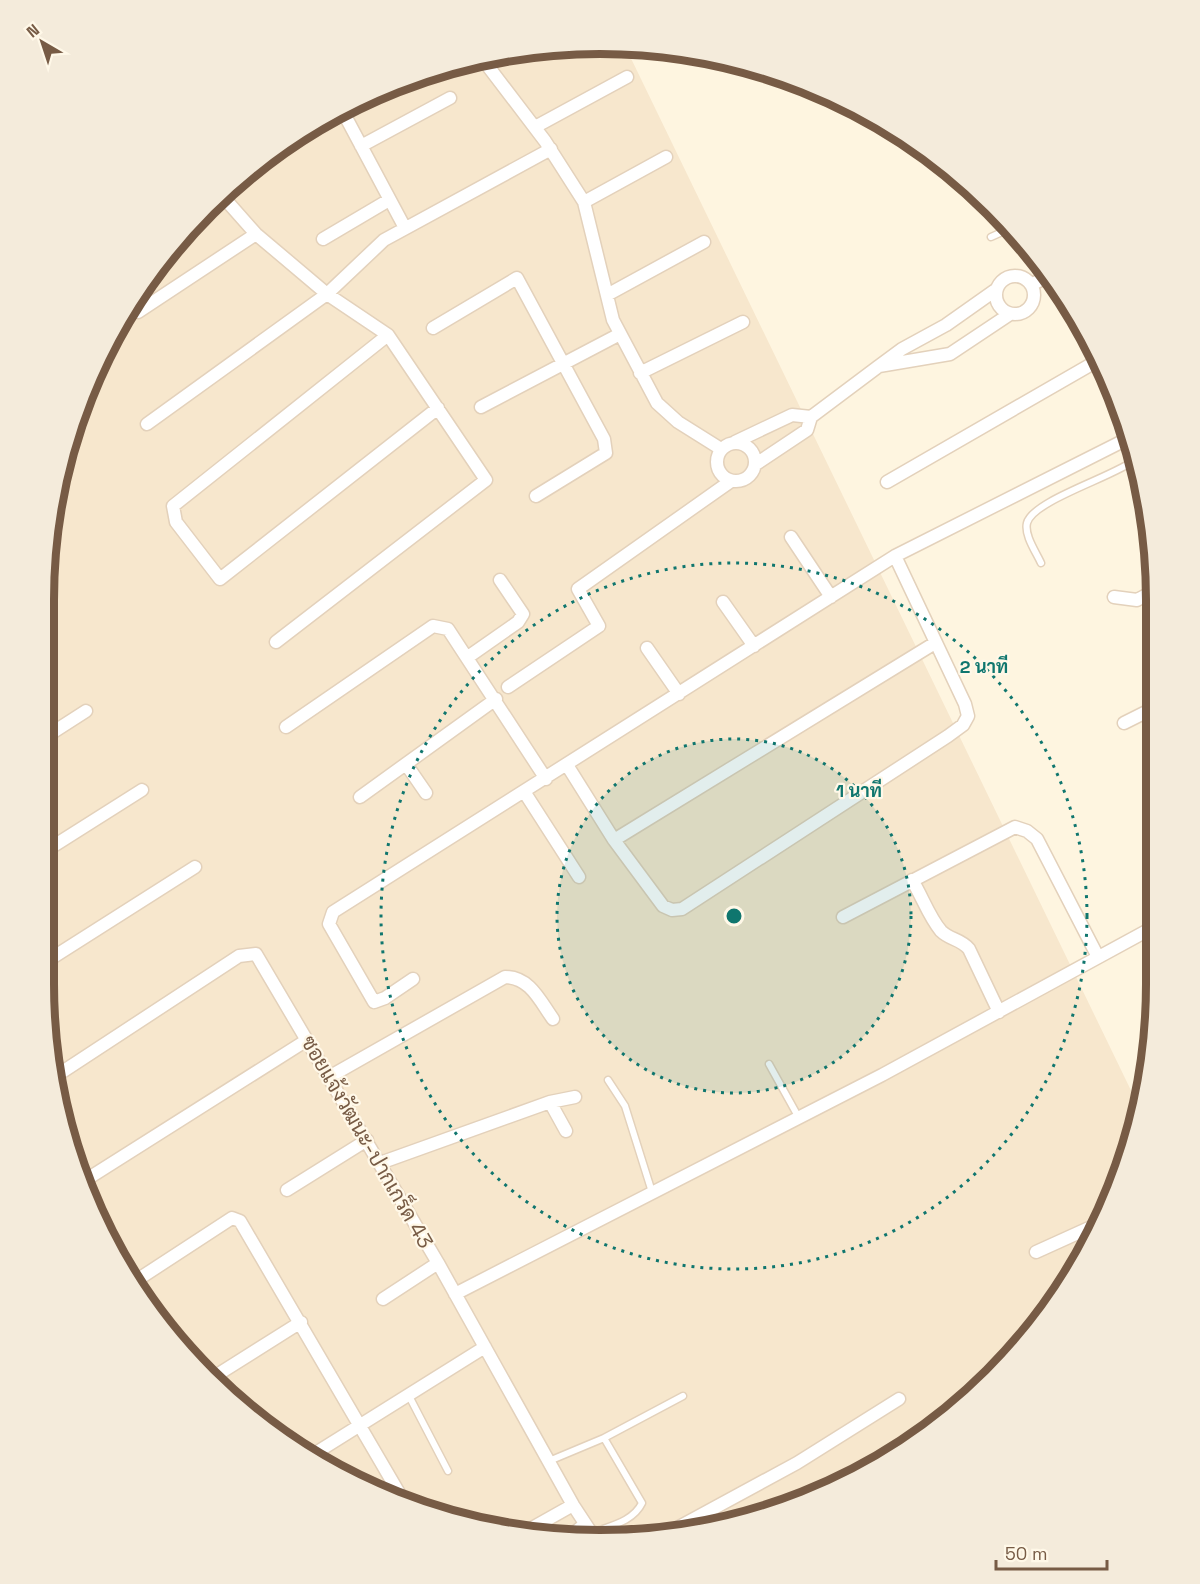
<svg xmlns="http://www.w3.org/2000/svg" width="1200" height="1584" viewBox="0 0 1200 1584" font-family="'Space Grotesk',Sarabun,sans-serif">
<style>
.residential{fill:#f7e7cd}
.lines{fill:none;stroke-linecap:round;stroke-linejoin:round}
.lane-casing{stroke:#e3d1bb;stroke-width:9}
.street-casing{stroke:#e3d1bb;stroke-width:15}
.lane{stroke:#fff;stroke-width:6}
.street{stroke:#fff;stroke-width:12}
.ring{fill:none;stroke:#0f766e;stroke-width:3;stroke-dasharray:3 6}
.labels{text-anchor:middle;stroke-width:4.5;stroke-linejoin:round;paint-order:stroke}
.street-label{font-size:21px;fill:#775b45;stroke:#fff8e8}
.rim{fill:none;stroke:#775b45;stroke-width:8}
.centre{fill:#0f766e;stroke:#fff8e8;stroke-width:3}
.ring-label{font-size:18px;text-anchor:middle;font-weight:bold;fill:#0f766e;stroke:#fff8e8;stroke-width:4.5;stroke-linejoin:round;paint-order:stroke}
</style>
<rect width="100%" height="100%" fill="#fef5e0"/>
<path class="residential" d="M600 44 625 46 1140 1109 1127 1163 1082 1263 994 1377 909 1447 779 1511 636 1539 491 1530 354 1483 207 1378 118 1263 63 1128 44 984 45 564 63 456 101 354 158 262 291 137 387 86 491 54Z"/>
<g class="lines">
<defs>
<path id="lane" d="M991 237 1011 228
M1041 563C1036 552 1024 535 1027 523 1033 500 1116 476 1136 459
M769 1064 799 1118
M608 1080 625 1106 652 1192
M409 1396 448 1471
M604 1438 683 1396
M549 1461 604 1438 642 1503C633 1522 609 1526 592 1533
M567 1535 584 1521"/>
<path id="street" d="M481 57 545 141 584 202 613 320 657 403 678 422 721 449
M342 110 405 228
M535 127 627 77
M287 141 342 111
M361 146 450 98
M225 199 256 234 327 294 388 335 486 480 276 642
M584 202 666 157
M323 239 389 200
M996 295a19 19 0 1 1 38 0a19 19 0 1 1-38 0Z
M1031 285 1050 275
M997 289 946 325 902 349 879 366 950 354 1010 314
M607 295 704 242
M138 312 256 234
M433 328 517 278 604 439 606 453 536 496
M388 335 173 506 176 522 220 579 438 408
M640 373 743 322
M481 407 620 334
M147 424 327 294 384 240 551 149
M735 442 792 415 811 417
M717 462a19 19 0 1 1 38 0a19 19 0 1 1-38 0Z
M756 464 807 430 811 417 879 366
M887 482 1097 361
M791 537 831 597
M1114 597 1137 600 1152 592
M723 602 754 646
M647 648 679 694
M468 657 518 622 523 614 500 580
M508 687 599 626 578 589 731 481
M1124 723 1152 709
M286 727 433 626 448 629 546 779
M44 738 86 711
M406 764 426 793
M567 765 614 840 663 906 672 910 682 909 948 736 963 725 968 716 965 704 895 556
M525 793 579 877
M360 797 496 699
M614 840 935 643
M44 852 142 790
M912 880C922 896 929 917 941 931 950 940 961 939 969 949L999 1012
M843 917 1015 827 1027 831 1037 839 1098 957
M44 963 195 867
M413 979 385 998 374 1002 329 924 333 912 895 556 1131 437
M56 1076 239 956 256 954 438 1263 573 1505 594 1537
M329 1077 505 977C530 977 540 1001 553 1019
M550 1102 566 1131
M380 1163 550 1102 575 1097
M84 1181 307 1040
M287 1190 367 1140
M1036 1252 1100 1223
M134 1282 232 1218 240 1221 399 1493
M455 1294 882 1075 1152 928
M383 1299 438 1263
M209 1380 301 1322
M314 1454 485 1347
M525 1532 573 1505
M668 1533 797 1463 899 1399"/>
</defs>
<use href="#lane" class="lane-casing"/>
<use href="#street" class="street-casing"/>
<use href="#lane" class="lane"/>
<use href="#street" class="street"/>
</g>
<circle cx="734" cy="916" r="177" fill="#0f766e" fill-opacity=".12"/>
<g class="ring">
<circle cx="734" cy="916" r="177"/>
<circle cx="734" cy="916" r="353"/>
</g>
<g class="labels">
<g class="street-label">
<text transform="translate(367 1142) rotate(60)" y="7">ซอยแจ้งวัฒนะ-ปากเกร็ด 43</text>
</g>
</g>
<path d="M0 0H1200V1584H0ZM600 54H600A546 546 0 0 1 1146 600V984A546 546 0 0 1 600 1530H600A546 546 0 0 1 54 984V600A546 546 0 0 1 600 54Z" fill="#f4ebdb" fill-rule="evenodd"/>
<path class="rim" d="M600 54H600A546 546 0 0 1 1146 600V984A546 546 0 0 1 600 1530H600A546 546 0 0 1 54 984V600A546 546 0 0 1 600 54Z"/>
<circle cx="734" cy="916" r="9" class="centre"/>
<g class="ring-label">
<text x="984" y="673">2 นาที</text>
<text x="859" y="797">1 นาที</text>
</g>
<g transform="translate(42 42) rotate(321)" stroke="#fff8e8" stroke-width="4.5" paint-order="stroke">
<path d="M0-4.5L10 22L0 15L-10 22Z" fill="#775b45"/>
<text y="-9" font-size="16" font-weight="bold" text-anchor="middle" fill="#775b45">N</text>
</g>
<path d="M996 1560v9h111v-9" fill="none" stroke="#775b45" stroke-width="3"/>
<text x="1005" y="1560" font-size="18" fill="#775b45" stroke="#fff8e8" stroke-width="4.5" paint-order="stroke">50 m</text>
</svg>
